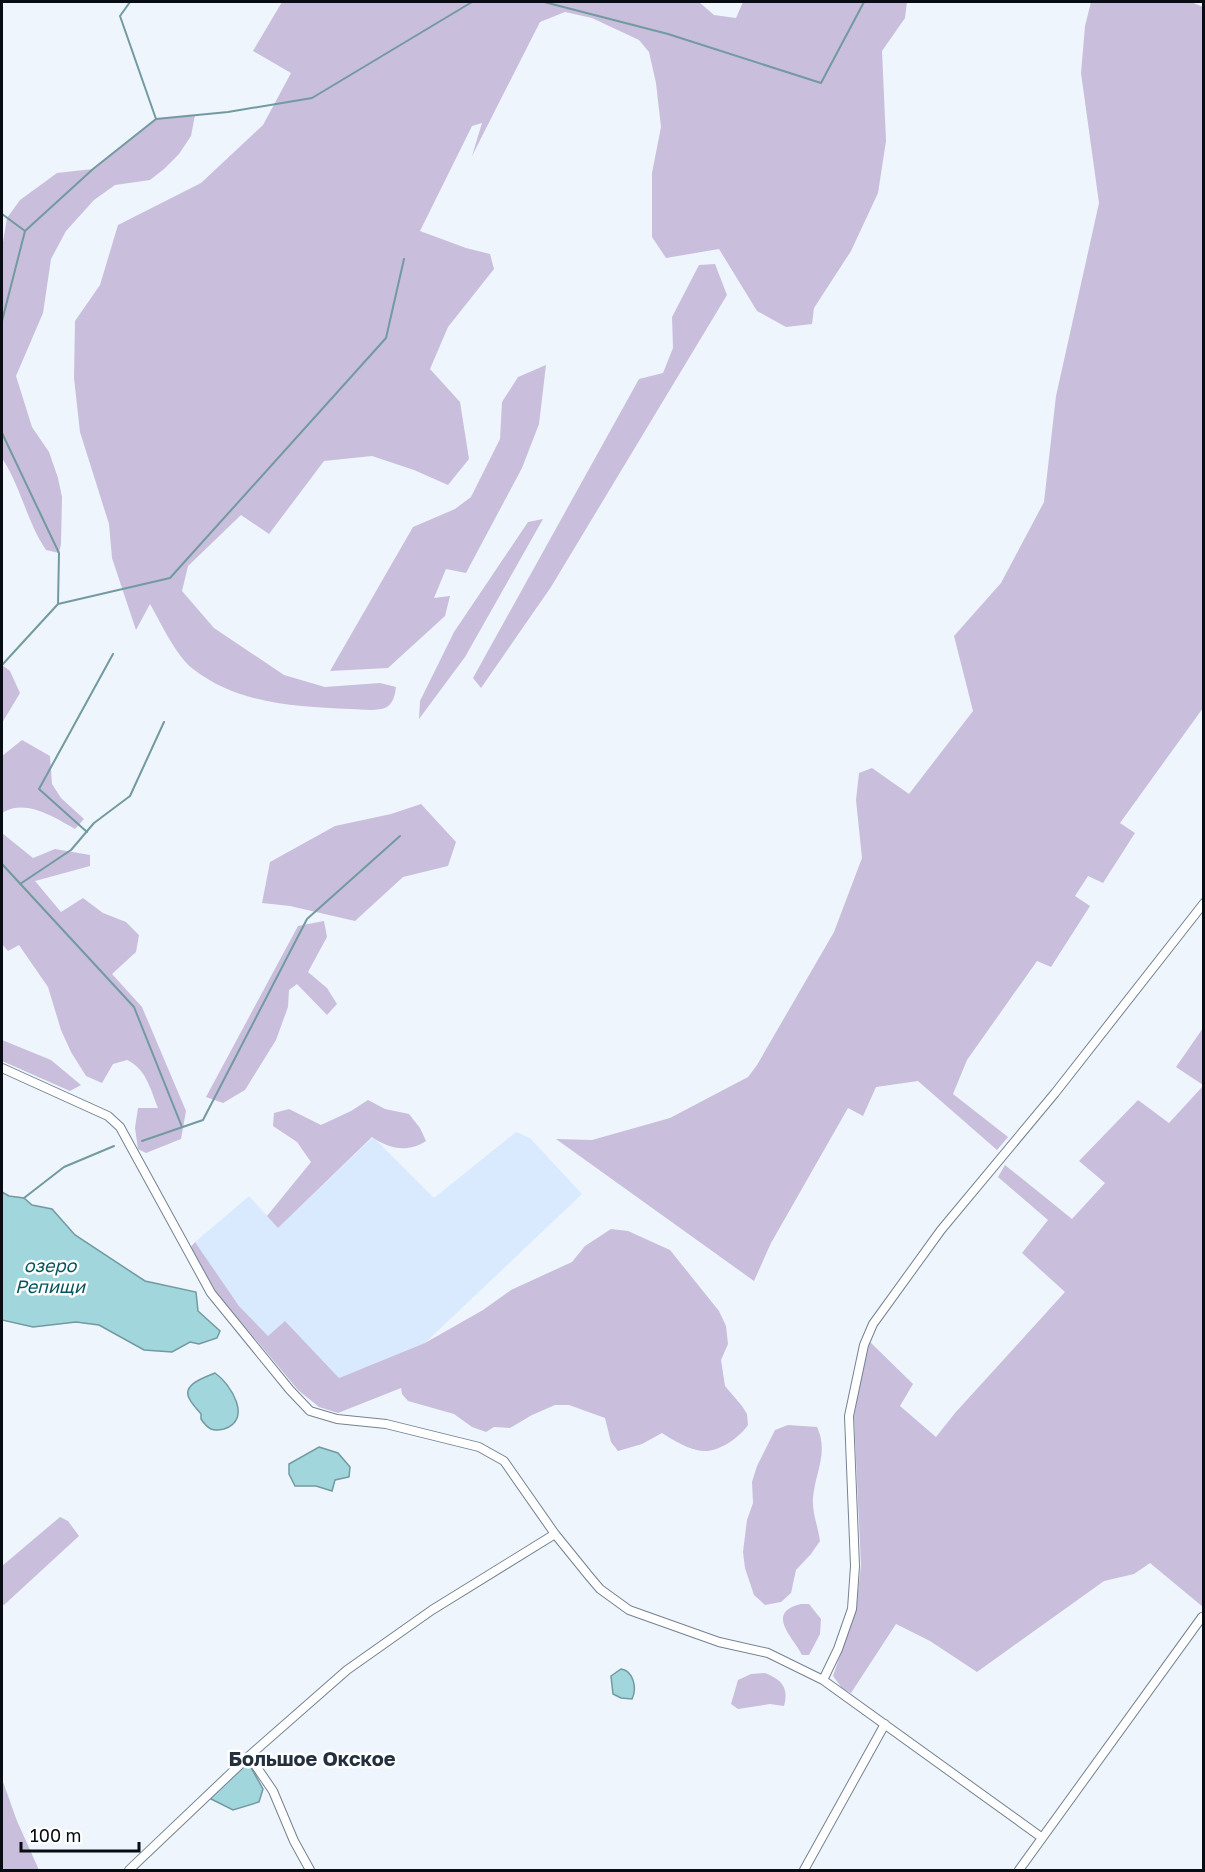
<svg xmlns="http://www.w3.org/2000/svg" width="1205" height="1872" viewBox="0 0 1205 1872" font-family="'Golos Text',sans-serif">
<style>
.built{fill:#daeafe}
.green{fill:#c9bedc}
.water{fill:#a0d6dc;stroke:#729aa0;stroke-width:1.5}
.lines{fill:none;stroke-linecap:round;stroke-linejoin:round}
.stream{stroke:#729aa0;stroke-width:2}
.street-casing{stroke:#748293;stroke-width:10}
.street{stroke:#fff;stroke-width:8}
.labels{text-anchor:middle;stroke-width:5;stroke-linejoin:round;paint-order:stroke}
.water-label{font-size:18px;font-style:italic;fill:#04565c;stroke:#fff}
.quarter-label{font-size:20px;font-weight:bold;fill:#24303e;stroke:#fff}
</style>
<rect width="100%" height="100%" fill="#eef5fc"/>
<path class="built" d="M516 1132 530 1138 582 1194 425 1343 339 1378 285 1322 269 1337 239 1306 195 1242 249 1196 278 1228 373 1137 434 1198Z"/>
<path class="green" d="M282 2H699L714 15 736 18 743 2H907L905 18 882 51 886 141 878 193 851 251 814 308 812 324 786 327 757 311 719 249 666 258 652 237V173L661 127 656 83 649 52 639 40 592 18 565 12 540 22 472 156 482 123 472 126 420 231 466 248 490 254 494 269 448 327 430 369 460 402 469 459 448 485 414 470 372 456 324 461 269 534 241 515 188 566 182 591 214 628 284 675 325 687 380 683 396 687C395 694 394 702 387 707 377 712 361 709 350 709 296 707 238 704 193 669 176 656 161 623 150 604L136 630 112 558 109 524 80 432 74 378 75 321 100 285 118 225 201 183 263 125 291 73 253 51Z
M1091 2H1191L1203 7V708L1120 823 1135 833 1103 883 1088 876 1075 896 1090 906 1051 967 1037 961 967 1060 953 1094 1008 1137 997 1150 918 1081 876 1087 863 1116 848 1108 771 1243 754 1281 556 1139 592 1140 670 1118 748 1077 757 1065 834 932 862 858 856 800 859 773 872 768 909 794 973 711 954 636 1001 583 1044 502 1056 396 1099 203 1081 73 1085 26Z
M195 115 191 136 179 154 164 169 150 180 115 185 94 200 66 231 51 259 43 313 16 376 32 427 49 452 58 478 62 497 61 544 59 553 46 550C27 522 21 487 2 458V248L7 218 20 200 57 173 93 169 156 119Z
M715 264 727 295 551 587 481 688 473 678 639 379 663 373 673 348 672 317 699 265Z
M546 365 539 424 522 468 466 573 446 569 434 598 450 596 445 616 388 668 330 671 413 527 455 509 471 497 500 439 502 402 518 377Z
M543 519 465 657 419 719 420 701 454 632 528 522Z
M2 665 10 671 20 693 2 723Z
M22 740 50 756 52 784 61 798 84 819 75 829C54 817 25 798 2 813V756Z
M421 804 456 842 448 866 403 877 355 921 290 906 262 903 270 862 335 826 391 814Z
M2 833 33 858 55 849 90 855V866L35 881 61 912 83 898 103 913 126 922 139 935 136 952 112 974 142 1007 186 1111 181 1139 146 1153 138 1149 135 1128 138 1108H158C150 1088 146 1069 127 1060L113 1064 102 1083 86 1076 71 1052 61 1030 48 987 19 945 8 951 2 944Z
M324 921 327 937 308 972 327 988 337 1004 327 1015 297 984 289 990 288 1007 276 1040 245 1090 223 1103 206 1097 298 926Z
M1203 1028 1204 1085H1203L1176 1067Z
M2 1040 51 1060 81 1085 70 1091 2 1061Z
M1203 1086V1607L1150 1563 1134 1574 1104 1581 977 1672 930 1641 896 1624 851 1693 842 1688 833 1676 856 1609 861 1565 854 1416 864 1363 870 1342 913 1384 900 1406 936 1437 955 1413 1065 1292 1022 1253 1048 1220 998 1177 1005 1165 1072 1219 1105 1183 1079 1161 1138 1100 1169 1123Z
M368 1100 385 1109 409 1114 420 1128 426 1141C408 1153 389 1149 372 1137L278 1228 267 1216 311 1162 297 1142 273 1126 274 1113 289 1109 321 1125 351 1111Z
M611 1229 628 1231 670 1250 719 1311 726 1326 728 1344 721 1360 725 1386 742 1406 747 1414 748 1425C739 1438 719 1452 703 1451 689 1450 673 1440 662 1433L642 1444 618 1451 611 1442 605 1418 569 1405H555L532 1415 510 1428 494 1427 486 1432 472 1427 454 1414 408 1401 402 1394 401 1388 338 1413 319 1407 298 1390 216 1292 190 1248 195 1242 239 1306 268 1336 285 1321 339 1378 425 1343 483 1310 511 1290 572 1262 585 1246Z
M788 1425 817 1427C829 1452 815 1473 813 1498 812 1513 818 1526 820 1541L811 1554 796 1570 791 1593 781 1602 765 1605 754 1595 745 1568 743 1552 747 1520 753 1503 752 1482 757 1466 775 1430Z
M60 1517 68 1521 79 1536 4 1605 2 1604V1566Z
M801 1604H809L821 1619 820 1634 809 1655H802C794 1638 764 1613 801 1604Z
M765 1673C782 1680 789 1687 784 1706L770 1704 738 1709 731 1704 738 1680 751 1674Z
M2 1779 17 1821 39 1870H2Z"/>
<path class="water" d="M2 1192 9 1196 24 1198 32 1205 52 1209 75 1235 145 1281 196 1292 198 1311 220 1331 217 1338 199 1344 190 1342 172 1352 144 1350 99 1325 76 1322 33 1327 2 1320Z
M215 1373C231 1384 253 1420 224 1429 220 1430 215 1431 211 1429 207 1427 203 1422 201 1419V1414C197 1409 191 1403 189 1398 182 1384 206 1377 215 1373Z
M319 1447 338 1453 350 1467 349 1477 335 1480 332 1491 316 1486H295L289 1474V1464Z
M621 1669C634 1671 637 1689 632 1699L621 1698 613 1694 611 1676Z
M244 1764H249L263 1789 259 1802 233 1810 211 1799V1795Z"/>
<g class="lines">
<path class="stream" d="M130 2 120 16 156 119
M544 2 668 34 821 83 864 2
M2 214 25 231 2 321
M25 231 93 169 156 119 228 112 312 98 472 2
M2 433 59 553 58 604 2 665
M58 604 170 578 386 338 404 259
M87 832 39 789 113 654
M2 864 134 1007 182 1127
M20 884 71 850 94 823 130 796 164 722
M142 1141 203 1120 307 919 400 836
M24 1198 64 1167 114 1146"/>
<defs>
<path id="street" d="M2 1068 108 1116 120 1127 211 1293 290 1390 310 1411 337 1419 386 1424 479 1447 504 1461 555 1534 589 1576 600 1589 629 1610 719 1642 768 1653 823 1680 1041 1837
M823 1680 838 1649 852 1609 855 1566 849 1416 864 1345 873 1324 941 1230 1055 1093 1204 903
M249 1756 273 1791 294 1841 310 1870
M129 1870 249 1756 347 1670 432 1610 555 1534
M804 1870 885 1724
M1019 1870 1202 1617"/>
</defs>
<use href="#street" class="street-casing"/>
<use href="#street" class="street"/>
</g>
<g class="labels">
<g class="water-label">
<text x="50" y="1272">озеро<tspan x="50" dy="21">Репищи</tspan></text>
</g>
<g class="quarter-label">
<text x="312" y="1766">Большое Окское</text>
</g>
</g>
<rect width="1205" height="1872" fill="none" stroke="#080d13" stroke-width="6"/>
<path d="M21 1842v9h118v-9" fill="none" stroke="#080d13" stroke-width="3"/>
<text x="30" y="1842" font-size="18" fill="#080d13" stroke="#ffffff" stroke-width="4.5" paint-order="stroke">100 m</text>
</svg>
